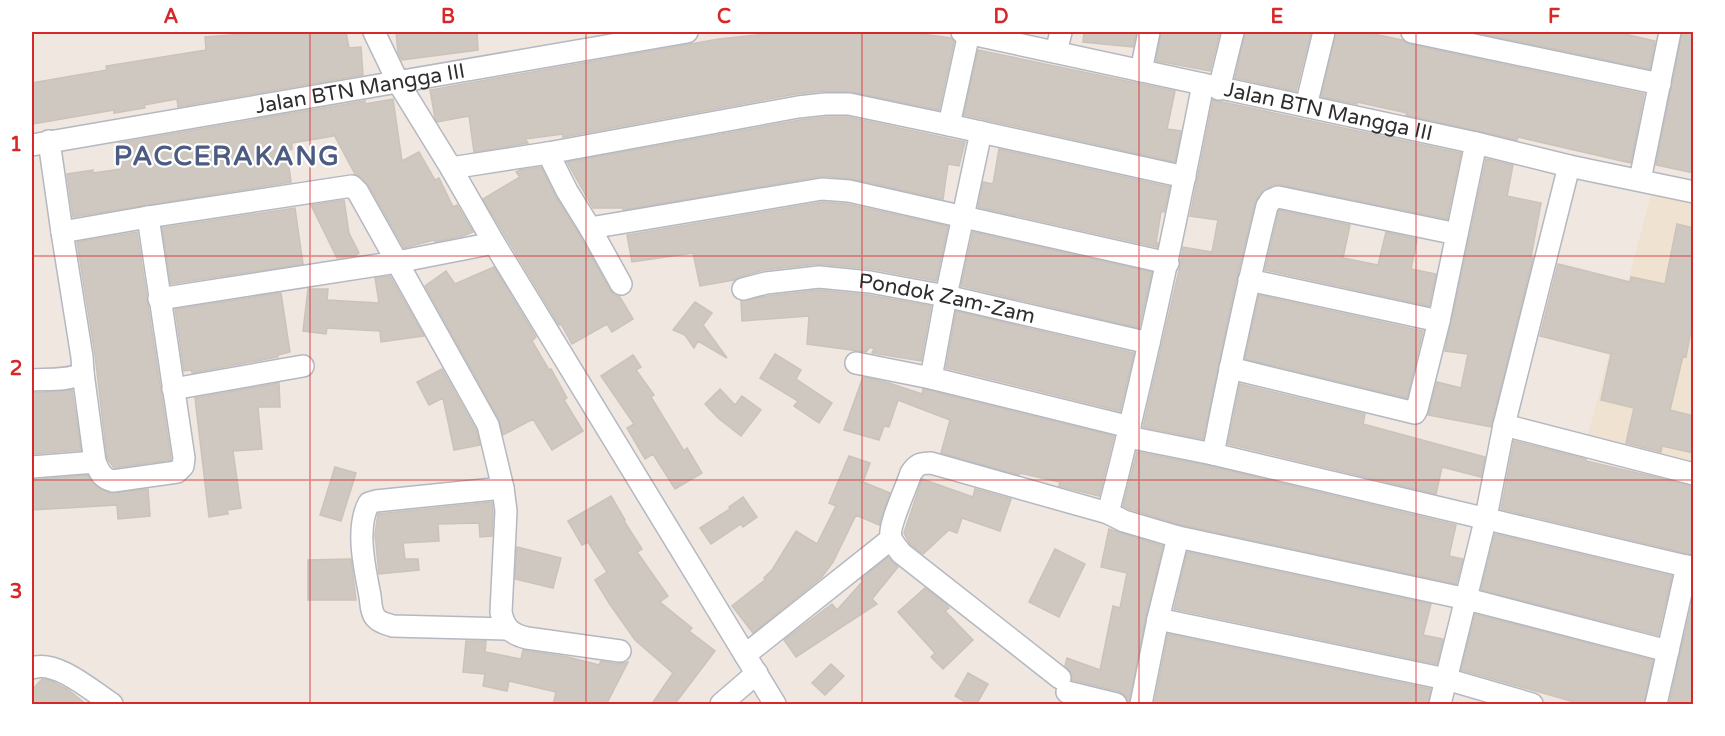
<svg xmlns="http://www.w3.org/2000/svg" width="1725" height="736" viewBox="0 0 1725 736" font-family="'Varela Round',sans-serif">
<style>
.education{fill:#f0e2d0}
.building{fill:#cfc8c1;stroke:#cbc3b9;stroke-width:1.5}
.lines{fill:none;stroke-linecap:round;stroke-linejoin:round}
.street-casing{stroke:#b4b8c1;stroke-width:24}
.street{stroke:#fff;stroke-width:21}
.grid{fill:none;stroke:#d62828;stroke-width:1.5;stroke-opacity:0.55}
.labels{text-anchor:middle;stroke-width:4.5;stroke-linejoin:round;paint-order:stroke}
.street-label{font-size:21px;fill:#2e2e2e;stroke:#fff}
.district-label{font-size:27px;font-weight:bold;letter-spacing:1.5px;fill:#4c5b81;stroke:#fff}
.neatline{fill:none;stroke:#d62828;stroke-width:2}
.grid-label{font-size:20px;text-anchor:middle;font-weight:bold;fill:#d62828}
</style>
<rect width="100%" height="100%" fill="#efe7e0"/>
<path class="education" d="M1651 194 1693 203V464L1587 439Z"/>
<path class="building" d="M245 32H346L349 48 361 47 363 75 178 107 177 99 144 105 145 108 114 113V110L32 124V83L107 70 106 66 206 50 205 37 245 34Z
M396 32H477L478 50 402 60 398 53Z
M765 32H907L951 38 954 42 939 110 852 92 824 91 796 94 563 137V134L525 139 528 143 474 152 469 116 437 122 435 118 430 90 719 39 766 34Z
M1084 32H1136L1133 47 1083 42Z
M1161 32H1220L1210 71 1156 61Z
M1245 32H1311L1296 91 1235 78Z
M1336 32H1364L1402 40 1409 44 1644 94 1631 163 1518 137 1517 140 1406 115 1407 113 1357 102V104L1321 97Z
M1472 32H1616L1655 41 1650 69Z
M1682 32H1694V173L1656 165Z
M978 50 1175 91 1167 129 1181 131 1175 162 964 115Z
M393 99 402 161 419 152 435 180 439 178 453 207 457 205 473 232 463 236 435 242 434 240 404 248 369 186 361 177 355 174 333 133V136L292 143V149L287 151 291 182 73 217 67 174 93 170V173L122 169 118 143 365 101V104Z
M1213 100 1461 153 1447 219 1281 185H1273L1260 193 1255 203 1237 277 1203 439 1143 427 1180 266 1183 247 1212 252 1218 220 1190 216Z
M826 117H848L965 142 959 166 948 164 943 199 852 179 823 176 623 210V208H593L567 162 800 120Z
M999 149 1170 187 1164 212H1161L1156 243H1158L1157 247 978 207 983 182 993 184Z
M1486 159 1513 165 1507 196 1541 203 1531 257 1533 258 1491 427 1428 415 1437 382 1461 388 1468 354 1445 351Z
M541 167 556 197 579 234 610 290 614 295 620 297 633 319 612 332 607 324 572 344 561 324 559 325 483 199 520 177 516 172 520 170Z
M344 200 349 233 359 253 355 256 337 258 311 205Z
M823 202 847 204 948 226 936 281 872 269 818 264 764 270 740 277 734 280 700 286 693 253 632 262 627 235Z
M295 208 303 264 171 284 162 228Z
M1279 210 1350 225 1343 258 1378 265 1386 232 1417 239 1411 269 1436 274 1429 306 1265 270Z
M1677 224 1694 228V314L1686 357 1683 356 1670 410 1694 416V453L1662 446 1661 452 1626 443 1634 408 1601 400 1611 354 1540 336 1558 264 1630 282 1631 277 1665 284Z
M137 232 171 458V460L114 468 107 458 95 355 77 242Z
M973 232 1152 272 1139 328 961 286Z
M494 267 536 337 532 341 549 370 551 369 567 398 564 400 583 431 552 450 533 419 503 435 499 419 425 286 446 271 455 284Z
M390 276 424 336 381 342 380 331 327 328 326 334 303 331 308 289H328L327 300 379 303 375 278Z
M819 290 868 295 931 306 921 361 872 353 874 349 870 347 866 352 807 344 809 316 742 321 741 301 768 296Z
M281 293 290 352 278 355V357L192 373 191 370 184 371 175 309Z
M1259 295 1423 331 1407 398 1245 359Z
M695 302 712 313 703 325 727 358 698 341 694 348 685 335 673 330Z
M956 311 1134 353 1120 411 946 368Z
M775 354 801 370 796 379 832 403 819 423 794 406 798 401 760 378Z
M633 355 641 367 636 370 654 395 651 397 684 451 687 448 702 473 675 489 653 454 645 459 627 428 634 424 601 376Z
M442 369 476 430 480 445 454 450 443 398 429 405 417 382Z
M863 377 889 383 922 394 923 389 928 390 1114 436 1099 496 1059 486 1060 482 1020 473 1019 475 941 453 950 420 898 400 889 427 884 426 879 440 844 430Z
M279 383 280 407H258L262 449 233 451 241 508 227 510 228 514 209 517 195 398Z
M1240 384 1365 414 1363 424 1485 457 1481 477 1442 467 1436 494 1228 444Z
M720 389 735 405 742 396 761 410 741 436 718 418 705 404Z
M72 390 81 450 32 454V393Z
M1514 441 1586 459V461L1694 486V555L1501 509Z
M1137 452 1210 466 1456 525 1449 556 1463 559 1456 584 1181 525 1129 509 1123 506Z
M849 456 870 463 863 482 890 493 879 525 856 515 833 562 822 577 753 633 732 606 765 580 764 578 772 570 796 531 817 544 836 506 829 503Z
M335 467 356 473 341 521 320 515Z
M87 475 96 486 109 493 148 489 150 516 118 519 117 505 32 510V480Z
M922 479 973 497 975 489 1011 499 1000 531 962 518 957 533 949 530 923 554 910 544 904 533Z
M611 496 625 520 624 521 642 549 637 552 668 596 660 602 692 628 689 631 715 651 674 705H651L673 673 635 640 609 603 595 580 607 572 588 542 582 545 568 521Z
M743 497 757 517 743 527 741 524 711 544 700 528 730 509 729 507Z
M492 502 493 512 492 536 480 537 479 523 438 524 439 541 403 543 405 559H418L419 570 379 574 375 534 378 514Z
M1109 529 1163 546 1146 616 1129 705 1125 695 1120 692 1072 680V673L1065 666 1067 658 1100 670 1113 606 1120 608 1127 573 1101 567Z
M1495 534 1672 576 1658 635 1481 590Z
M517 547 561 558 553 588 515 579Z
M1055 549 1085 564 1059 617 1029 602Z
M1187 552 1431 604 1423 635 1443 639 1437 664 1174 609Z
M888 557 898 567 872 599 877 604 796 657 784 640 832 604 837 610 863 581 861 579Z
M351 559 356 600H308V560Z
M925 588 945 603 949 608 945 611 973 640 943 669 931 657 935 653 898 612Z
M1694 595V705H1669L1680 654Z
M1475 614 1653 660 1644 705H1585L1461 670Z
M1168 634 1431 689 1428 705H1154Z
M466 641H486L485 652 521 659 523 650 568 657 599 665 601 661 618 664 628 662 606 705H553L556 692 509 681 507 691 483 686 485 674 463 672Z
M831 664 844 676 825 695 812 683Z
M968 673 988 684 976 705H970L955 696Z
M42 679 49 680 67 689 87 705H32V690Z"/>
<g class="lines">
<defs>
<g id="street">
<path d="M374 32 398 82 451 168 494 243 775 704"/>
<path id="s1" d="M962 32 1476 143 1569 166 1694 192"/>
<path d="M1412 32 1660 84"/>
<path d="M1056 52 1061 32"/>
<path d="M1141 71 1149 32"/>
<path d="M1219 89 1233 32"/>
<path d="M1306 106 1324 32"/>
<path d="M949 125 969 33"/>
<path d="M49 141 62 232 82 357 83 373 95 462"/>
<path id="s2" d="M32 145 687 32"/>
<path d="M548 153 567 191 590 228 621 284"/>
<path d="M451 168 548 153 798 107 825 104H849L949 125 1185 177"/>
<path d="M1640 180 1670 32"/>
<path d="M590 228 822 189 849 191 1168 263"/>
<path d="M62 232 148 217 352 186 358 192 488 425 503 488 506 511 501 612C504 628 511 634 527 638L620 651"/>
<path d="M1249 280 1439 321"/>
<path id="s3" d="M743 289 766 283 819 277 870 282 946 296 1149 343"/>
<path d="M159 299 397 262 494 243"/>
<path d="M856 363 931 378 1130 427"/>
<path d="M1230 368 1415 413 1417 409 1439 321 1476 143"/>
<path d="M931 378 946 296 981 132"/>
<path d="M32 380C47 379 69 381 83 373"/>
<path d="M173 389 303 366"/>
<path d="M1504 425 1694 474"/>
<path d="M1128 437 1213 454 1694 568"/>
<path d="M1213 454C1229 371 1247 288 1267 206L1271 200 1278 197 1457 234"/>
<path d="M32 467 95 462C100 472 101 478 113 481L177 472 183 466 184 458 148 217"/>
<path d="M503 488 376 501 369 503C355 528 365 569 370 596 371 603 371 613 376 618 380 623 387 624 393 626L507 629"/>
<path d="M1108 513C1145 371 1175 228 1203 84"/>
<path d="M1158 619 1446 679 1532 704"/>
<path d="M745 655 891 539"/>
<path d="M32 668C56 659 92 691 112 704"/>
<path d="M1060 678 901 553C898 548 892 543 891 537 888 526 907 486 911 473 917 464 921 463 931 463L1108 513 1124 521 1178 537 1467 599 1668 651"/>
<path d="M1067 692 1116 704"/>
<path d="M721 704 757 673"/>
<path d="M1141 704 1158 619 1178 537"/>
<path d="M1440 704 1486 517 1504 425 1569 166"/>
<path d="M1656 704 1687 566"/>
</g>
</defs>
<use href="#street" class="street-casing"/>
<use href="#street" class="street"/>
</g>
<path class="grid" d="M310 32V704M586 32V704M862 32V704M1139 32V704M1416 32V704M32 256H1694M32 480H1694"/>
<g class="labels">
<g class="street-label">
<text dy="7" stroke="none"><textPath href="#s2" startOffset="333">Jalan BTN Mangga III</textPath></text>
<text dy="7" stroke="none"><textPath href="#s1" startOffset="375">Jalan BTN Mangga III</textPath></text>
<text dy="7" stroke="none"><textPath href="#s3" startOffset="207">Pondok Zam-Zam</textPath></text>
</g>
<g class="district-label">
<text x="227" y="165">PACCERAKANG</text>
</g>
</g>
<rect width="1725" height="736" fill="none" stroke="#ffffff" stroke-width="66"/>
<rect x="33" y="33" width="1659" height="670" class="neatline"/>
<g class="grid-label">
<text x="171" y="23">A</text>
<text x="448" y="23">B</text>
<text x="724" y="23">C</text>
<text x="1001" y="23">D</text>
<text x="1277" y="23">E</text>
<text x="1554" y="23">F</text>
<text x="16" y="151">1</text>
<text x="16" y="375">2</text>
<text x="16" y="598">3</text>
</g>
</svg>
